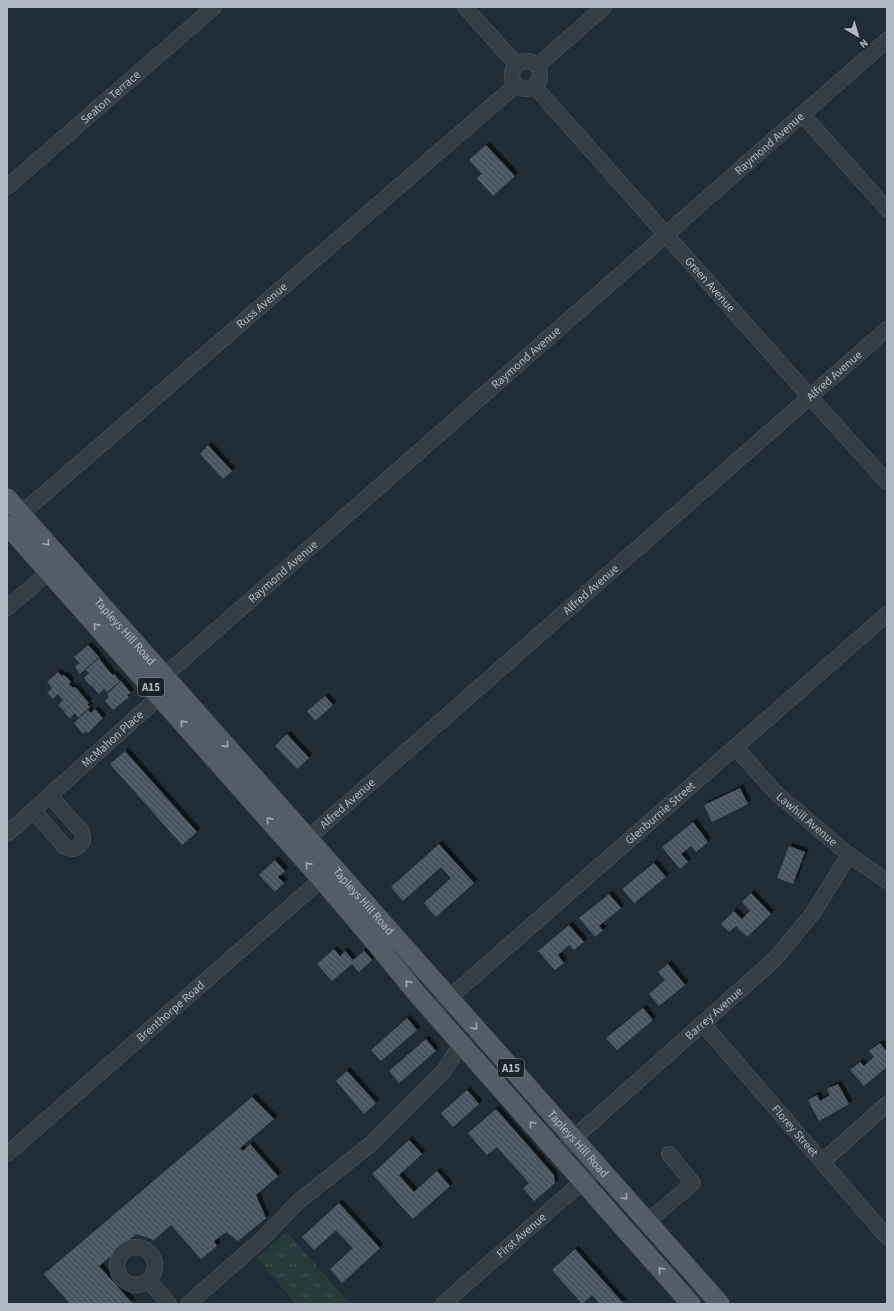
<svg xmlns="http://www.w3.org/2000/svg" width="894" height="1311" viewBox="0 0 894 1311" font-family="'Source Sans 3',sans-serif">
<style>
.grass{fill:url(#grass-tufts)}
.building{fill:url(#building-back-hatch);filter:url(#shadow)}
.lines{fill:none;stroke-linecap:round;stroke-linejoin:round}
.minor-casing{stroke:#515c65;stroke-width:16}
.major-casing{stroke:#404a54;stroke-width:20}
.minor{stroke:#343e47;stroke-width:15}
.major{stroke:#525d67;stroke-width:19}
.oneway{stroke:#9ca7b1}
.labels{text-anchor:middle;stroke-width:4;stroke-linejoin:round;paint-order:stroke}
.shield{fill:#1a232b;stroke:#828c96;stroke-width:1}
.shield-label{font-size:11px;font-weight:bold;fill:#aeb9c4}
.street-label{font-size:12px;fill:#aeb9c4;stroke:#1a232b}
</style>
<defs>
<pattern id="grass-tufts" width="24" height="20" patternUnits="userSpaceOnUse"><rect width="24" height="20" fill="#263b39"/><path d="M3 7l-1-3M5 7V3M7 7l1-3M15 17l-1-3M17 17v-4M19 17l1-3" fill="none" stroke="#435554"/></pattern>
<pattern id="building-back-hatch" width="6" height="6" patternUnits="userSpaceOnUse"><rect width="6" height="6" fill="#495762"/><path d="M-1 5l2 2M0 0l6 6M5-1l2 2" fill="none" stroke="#616d77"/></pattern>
<filter id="shadow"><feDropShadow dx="3.5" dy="-3.5" stdDeviation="0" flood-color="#0009"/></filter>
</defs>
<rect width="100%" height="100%" fill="#212d36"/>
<path class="grass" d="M287 1232 350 1304H296L257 1258Z"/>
<path class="building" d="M486 145 515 176 493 196 477 178 482 174 469 160Z
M208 445 232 471 223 479 200 454Z
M88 645 99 657 80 674 75 667 80 663 74 657Z
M99 658 109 671 113 675 114 674 120 681 107 692 104 689 99 694 92 686 99 679 91 686 84 678 89 673 86 670Z
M58 672 62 676 64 675 71 682 69 684 73 688 75 687 82 695 64 711 58 705 63 700 58 694 53 699 47 693 52 688 47 682Z
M121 681 131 693 127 695 129 697 113 710 105 701 109 697 107 694Z
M82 695 89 703 87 704 90 707 78 718 75 713 70 718 64 712Z
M325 696 333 705 315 721 307 711Z
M95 709 103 718 88 733 86 731 83 734 74 723 88 710 91 713Z
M287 734 309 758 297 769 275 746Z
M125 751 197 832 182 845 110 764Z
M740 788 748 804 712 822 704 805Z
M693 822 708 842 696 852 691 846 681 854 688 862 680 869 662 847Z
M439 844 474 883 436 917 424 903 451 878 441 867 403 901 391 887Z
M789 846 805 852 793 884 777 878Z
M275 860 285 871 278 877 284 883 275 892 259 875Z
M654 863 666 877 634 903 622 889Z
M751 893 771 914 747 937 736 926 729 932 721 924 734 911 742 919 750 911 742 902Z
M609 894 621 908 599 926 603 930 595 937 579 918Z
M569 925 584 942 574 950 569 945 558 955 564 963 555 970 538 951Z
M334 949 340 956 345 951 353 960 364 951 372 960 359 972 352 964 332 981 317 964Z
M668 964 685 985 659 1006 649 994 665 980 658 972Z
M643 1008 653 1020 617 1050 606 1038Z
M407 1018 417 1030 381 1061 371 1050Z
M426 1039 436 1051 399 1083 389 1071Z
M880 1043 887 1052V1067L864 1086 850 1070 860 1062 864 1066 874 1057 869 1051Z
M347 1071 376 1103 364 1114 336 1081Z
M838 1084 849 1104 819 1121 808 1100 817 1095 820 1101 830 1095 827 1089Z
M467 1090 479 1104 453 1127 441 1113Z
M252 1097 274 1119 240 1148 243 1151 250 1144 278 1176 256 1195 266 1218 238 1241 226 1232 214 1241 217 1246 201 1259 171 1225 154 1240 136 1234 99 1266 133 1304H70L44 1274Z
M496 1109 554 1175 555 1183 534 1201 523 1188 529 1183 497 1147 487 1155 468 1133Z
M409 1140 422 1154 399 1175 414 1192 437 1171 450 1186 413 1219 372 1174Z
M339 1203 380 1248 342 1283 330 1269 353 1248 336 1230 314 1250 302 1237Z
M575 1249 624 1304H600L592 1295 582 1304 552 1270Z"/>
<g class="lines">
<defs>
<g id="minor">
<path d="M465 7 517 65"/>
<circle cx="526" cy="75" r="14"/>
<path d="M537 66 604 7"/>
<path id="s1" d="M535 87 810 397 887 482"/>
<path d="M802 114 887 209"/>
<path id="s2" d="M7 187 214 7"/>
<path id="s3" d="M13 521 516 85"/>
<path d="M7 608 49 572"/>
<path id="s4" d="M735 747 776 793 849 855 887 881"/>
<path d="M34 811 65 847 73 849 79 846 83 841 82 832 50 796"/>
<path id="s5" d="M7 834 150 705 159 696 164 676 887 40"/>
<path id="s6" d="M300 845 887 329"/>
<path id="s7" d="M433 1012 887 614"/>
<path id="s8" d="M703 1024 887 1237"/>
<path id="s9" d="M557 1153 775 959 813 913 849 855"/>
<path id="s10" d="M7 1154 330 872"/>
<path d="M822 1162 887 1104"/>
<path d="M647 1222 693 1183 669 1154"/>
<circle cx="136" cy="1266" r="19"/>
<path d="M148 1280 169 1304"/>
<path d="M188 1304 261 1240 298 1202 372 1143 443 1072 456 1052 462 1045"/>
<path id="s11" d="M443 1304 599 1167"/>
</g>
<g id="major">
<path id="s12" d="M7 498 720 1304"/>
<path d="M7 525 322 880 369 935 418 995 691 1304"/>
</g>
</defs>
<use href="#minor" class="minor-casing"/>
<use href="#major" class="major-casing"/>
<use href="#minor" class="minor"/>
<use href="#major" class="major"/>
</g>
<defs><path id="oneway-chevron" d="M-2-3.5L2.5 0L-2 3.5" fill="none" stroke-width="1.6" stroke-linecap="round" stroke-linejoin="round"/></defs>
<g class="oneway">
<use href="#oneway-chevron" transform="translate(47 543) rotate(49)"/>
<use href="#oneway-chevron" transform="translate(96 626) rotate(-132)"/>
<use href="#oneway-chevron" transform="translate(183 723) rotate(-132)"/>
<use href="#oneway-chevron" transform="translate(226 745) rotate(49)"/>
<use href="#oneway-chevron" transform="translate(269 820) rotate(-132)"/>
<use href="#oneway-chevron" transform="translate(308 865) rotate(-132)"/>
<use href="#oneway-chevron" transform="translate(408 983) rotate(-129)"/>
<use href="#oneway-chevron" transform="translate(475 1027) rotate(48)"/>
<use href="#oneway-chevron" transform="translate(532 1124) rotate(-131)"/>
<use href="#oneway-chevron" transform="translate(625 1197) rotate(49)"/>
<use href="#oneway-chevron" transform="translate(661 1270) rotate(-132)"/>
</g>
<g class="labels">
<g class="shield">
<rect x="138" y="678" width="26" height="18" rx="3"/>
<rect x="498" y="1059" width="26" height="18" rx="3"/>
</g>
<g class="shield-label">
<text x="151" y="691">A15</text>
<text x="511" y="1072">A15</text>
</g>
<g class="street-label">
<text dy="4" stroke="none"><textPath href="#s2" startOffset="137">Seaton Terrace</textPath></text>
<text dy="4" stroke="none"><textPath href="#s5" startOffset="1032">Raymond Avenue</textPath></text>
<text dy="4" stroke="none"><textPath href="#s1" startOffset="264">Green Avenue</textPath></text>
<text dy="4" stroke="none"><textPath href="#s3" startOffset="329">Russ Avenue</textPath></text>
<text dy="4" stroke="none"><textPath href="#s5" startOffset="708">Raymond Avenue</textPath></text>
<text dy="4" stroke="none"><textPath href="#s6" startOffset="711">Alfred Avenue</textPath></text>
<text dy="4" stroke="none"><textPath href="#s5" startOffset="384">Raymond Avenue</textPath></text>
<text dy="4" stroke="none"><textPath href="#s6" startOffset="387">Alfred Avenue</textPath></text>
<text dy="4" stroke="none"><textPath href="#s12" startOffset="178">Tapleys Hill Road</textPath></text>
<text dy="4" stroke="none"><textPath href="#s5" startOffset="142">McMahon Place</textPath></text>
<text dy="4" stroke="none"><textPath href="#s6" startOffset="63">Alfred Avenue</textPath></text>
<text dy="4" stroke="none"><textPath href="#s7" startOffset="302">Glenburnie Street</textPath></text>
<text dy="4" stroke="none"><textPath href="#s4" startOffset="102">Lawhill Avenue</textPath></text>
<text dy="4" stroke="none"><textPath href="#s12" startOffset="538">Tapleys Hill Road</textPath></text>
<text dy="4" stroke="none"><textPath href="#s10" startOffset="217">Brenthorpe Road</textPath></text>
<text dy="4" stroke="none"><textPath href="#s9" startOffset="210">Barrey Avenue</textPath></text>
<text dy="4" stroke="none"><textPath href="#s8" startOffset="141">Florey Street</textPath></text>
<text dy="4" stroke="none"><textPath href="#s12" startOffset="862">Tapleys Hill Road</textPath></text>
<text dy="4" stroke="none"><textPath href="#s11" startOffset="104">First Avenue</textPath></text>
</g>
</g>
<rect width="894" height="1311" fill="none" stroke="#aeb9c4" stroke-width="16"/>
<g transform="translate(858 36) rotate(142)" stroke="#1a232b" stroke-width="3" paint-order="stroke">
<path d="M0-3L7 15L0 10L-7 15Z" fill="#aeb9c4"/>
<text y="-6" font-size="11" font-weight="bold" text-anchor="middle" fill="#aeb9c4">N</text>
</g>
</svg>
